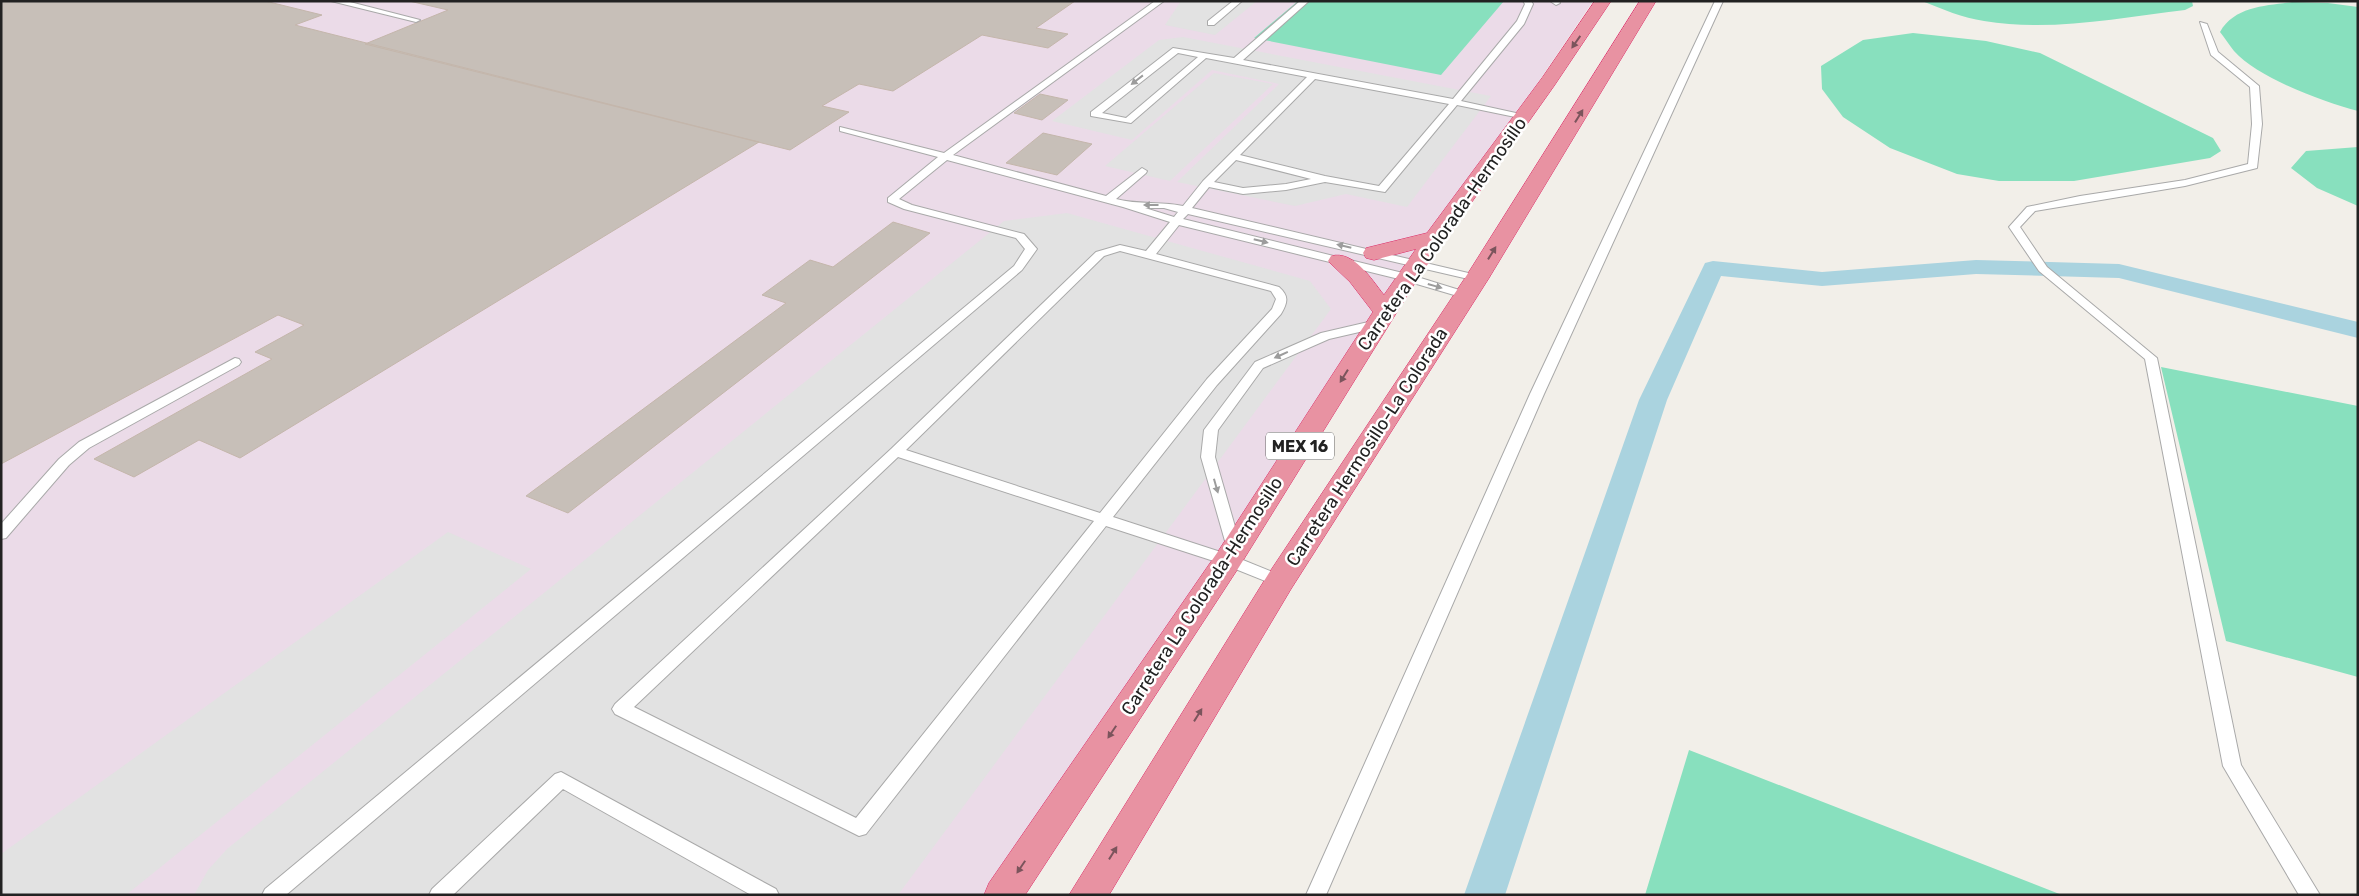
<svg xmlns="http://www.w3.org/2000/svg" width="2359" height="896" viewBox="0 0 2359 896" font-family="Rubik,sans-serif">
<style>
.industrial{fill:#ebdbe8}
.pitch{fill:#88e0be}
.parking{fill:#e2e2e2}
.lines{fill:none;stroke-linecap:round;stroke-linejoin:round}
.canal{fill:#aad3df;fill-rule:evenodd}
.building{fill:#c7bfb8;stroke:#c4b6ab}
.lane-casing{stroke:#a9a9a9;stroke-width:2}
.highway-casing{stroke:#dc2a67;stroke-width:1}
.lane{fill:#fff;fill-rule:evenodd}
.highway{fill:#e892a2;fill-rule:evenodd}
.oneway{fill:#7b545c}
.oneway2{fill:#9c9c9c}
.labels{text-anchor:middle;stroke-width:5;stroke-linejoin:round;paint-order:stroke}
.shield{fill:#fff;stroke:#646464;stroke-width:1}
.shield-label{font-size:16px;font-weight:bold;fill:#222}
.street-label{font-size:18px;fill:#222;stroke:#fff}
</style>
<rect width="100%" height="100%" fill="#f2efe9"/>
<path class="industrial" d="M1 1H1593L990 895H1Z"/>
<path class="pitch" d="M1298 1H1504L1441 75 1254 38Z
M1922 1H2192L2193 6 2185 10C2119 18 2050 32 1984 21 1963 18 1942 9 1922 1Z
M2292 2 2328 3 2358 7V111C2323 102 2258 78 2234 51 2229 45 2225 38 2220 32 2235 6 2266 6 2292 2Z
M1913 33 1986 41 2040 53 2213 138 2221 151 2210 158 2074 181H1999L1957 174 1890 148 1843 117 1822 89 1821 66 1863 40Z
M2358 147V206L2317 188 2291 168 2306 151Z
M2161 367 2358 406V677L2226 641Z
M1689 750 2062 895H1645Z"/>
<path class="parking" d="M1181 1H1257L1215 35 1165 25Z
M1183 37 1491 96 1407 207 1346 194 1295 206 1177 182 1279 84 1212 70 1132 140 1052 121 1159 40Z
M1214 73 1273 84 1170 181 1105 166Z
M1067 213 1310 281 1331 309 898 895H194L208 870 227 849 1004 221Z
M448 532 531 569 126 895H1V854Z"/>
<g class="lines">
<path class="canal" d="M1976 260 2119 264 2358 322V338L2119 278 1976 274 1822 286 1721 276 1667 400 1505 895H1464L1639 400 1705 263 1713 261 1822 272Z"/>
</g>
<path class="building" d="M1 1H265L322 15 295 25 759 142 240 458 199 440 134 477 94 459 272 359 255 352 304 325 278 315 1 464Z
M409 1H1075L1036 28 1068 34 1048 48 982 35 893 91 859 84 822 106 849 112 790 150 365 44 448 10Z
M1040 94 1068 100 1042 120 1014 113Z
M1043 133 1092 144 1057 175 1006 163Z
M893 222 930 233 568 513 526 496 786 303 762 295 810 260 833 267Z"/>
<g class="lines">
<defs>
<path id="lane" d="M331 1H346L420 20 416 22Z
M1155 1H1164L953 155 1106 196 1142 168 1147 171 1146 173 1116 199C1138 205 1160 201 1183 206L1203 181 1307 77 1206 58 1131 123 1091 116V112L1173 48 1234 58 1300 1H1309L1243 60 1453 99 1517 21 1525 4 1523 1H1531L1533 4 1524 24 1461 101 1525 115V119L1457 105 1385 192 1325 182 1286 190 1243 194 1209 187 1192 208 1481 276V280L1477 281 1188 214 1183 219 1411 275 1469 293 1471 295 1469 297H1461L1403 280 1179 225 1156 254 1279 287C1289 296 1288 302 1281 314L1217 385 1113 517 1233 556 1285 577 1288 581 1285 585H1275L1223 564 1106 526 866 834 859 836 615 714 612 709 615 704 891 449 1096 252 1120 245 1146 251 1170 222 1123 207 947 160 899 199 912 205 1024 234 1037 249 1022 270 286 895H262L265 889 1014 266 1025 249 1016 238 904 209 888 202V198L938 157 840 131V127L944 153ZM1178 53 1198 57 1126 118 1102 113ZM1315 79 1449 104 1379 186 1325 176 1240 155ZM1236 160 1311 179 1286 184 1243 188 1214 182ZM1145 208H1164L1178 212 1174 217ZM1120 251 1271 291 1276 299 1272 309 1207 379 1100 513 906 450 1104 256ZM898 457 1094 521 856 818 634 707Z
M1233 1H1242L1214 25H1208V21Z
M1550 1H1559L1560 3 1556 5Z
M1715 1H1723L1544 394 1326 895H1306L1530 394Z
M2200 22 2207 24 2218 52 2259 86 2262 124 2257 168 2185 186 2035 211 2020 227 2047 267 2157 358 2241 765 2320 895H2299L2223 766 2145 359 2039 271 2009 227 2027 207 2080 196 2185 180 2248 164 2252 124 2250 87 2211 55Z
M1377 320 1381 321 1383 324 1381 327 1329 339 1263 368 1218 430 1215 457 1242 551 1239 555H1229L1201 457 1204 430 1255 362 1321 333Z
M235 358 239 359 241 362 239 365 89 448 69 465 6 538 1 539V524L59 459 79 442Z
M561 772 776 889 779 895H751L563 789 453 895H429L432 889 555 774Z"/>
<path id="highway" d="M1595 1H1611L1554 86 1418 278 1239 567 1025 895H984L989 883 1217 553 1373 312 1350 282 1328 261 1331 256C1354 250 1371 279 1384 295L1416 249 1374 260 1366 258 1363 253 1366 248 1427 233 1542 78Z
M1640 1H1656L1489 278 1291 589 1109 895H1069L1269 573 1465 278Z"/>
</defs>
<use href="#lane" class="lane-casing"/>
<use href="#highway" class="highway-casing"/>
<use href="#lane" class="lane"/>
<use href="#highway" class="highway"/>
</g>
<defs><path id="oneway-solid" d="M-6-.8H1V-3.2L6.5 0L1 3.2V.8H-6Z" transform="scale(1.25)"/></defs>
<g class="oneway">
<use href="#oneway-solid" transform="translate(1576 42) rotate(125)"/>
<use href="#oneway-solid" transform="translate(1579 116) rotate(-58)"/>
<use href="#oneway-solid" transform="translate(1492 253) rotate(-58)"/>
<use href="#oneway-solid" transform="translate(1344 376) rotate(122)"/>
<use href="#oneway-solid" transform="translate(1198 715) rotate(-58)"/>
<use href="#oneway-solid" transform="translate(1112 732) rotate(124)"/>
<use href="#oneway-solid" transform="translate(1113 853) rotate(-58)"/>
<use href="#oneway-solid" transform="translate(1021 867) rotate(124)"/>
</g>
<g class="oneway2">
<use href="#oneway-solid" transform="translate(1137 80) rotate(142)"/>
<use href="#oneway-solid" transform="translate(1151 205) rotate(180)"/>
<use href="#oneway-solid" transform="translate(1261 241) rotate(14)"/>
<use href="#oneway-solid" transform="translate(1344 246) rotate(-167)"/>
<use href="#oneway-solid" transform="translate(1435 286) rotate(16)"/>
<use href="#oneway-solid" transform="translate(1281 355) rotate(156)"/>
<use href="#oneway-solid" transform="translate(1216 486) rotate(74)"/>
</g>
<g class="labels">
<rect class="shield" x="1266" y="432.5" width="68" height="27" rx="4"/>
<g class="shield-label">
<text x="1300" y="452">MEX 16</text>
</g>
<g class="street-label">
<text transform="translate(1442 234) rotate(-55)" y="6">Carretera La Colorada-Hermosillo</text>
<text transform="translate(1367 447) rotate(-57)" y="6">Carretera Hermosillo-La Colorada</text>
<text transform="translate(1202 596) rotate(-57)" y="6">Carretera La Colorada-Hermosillo</text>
</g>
</g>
<rect width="2359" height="896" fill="none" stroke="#222222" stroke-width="5"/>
</svg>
